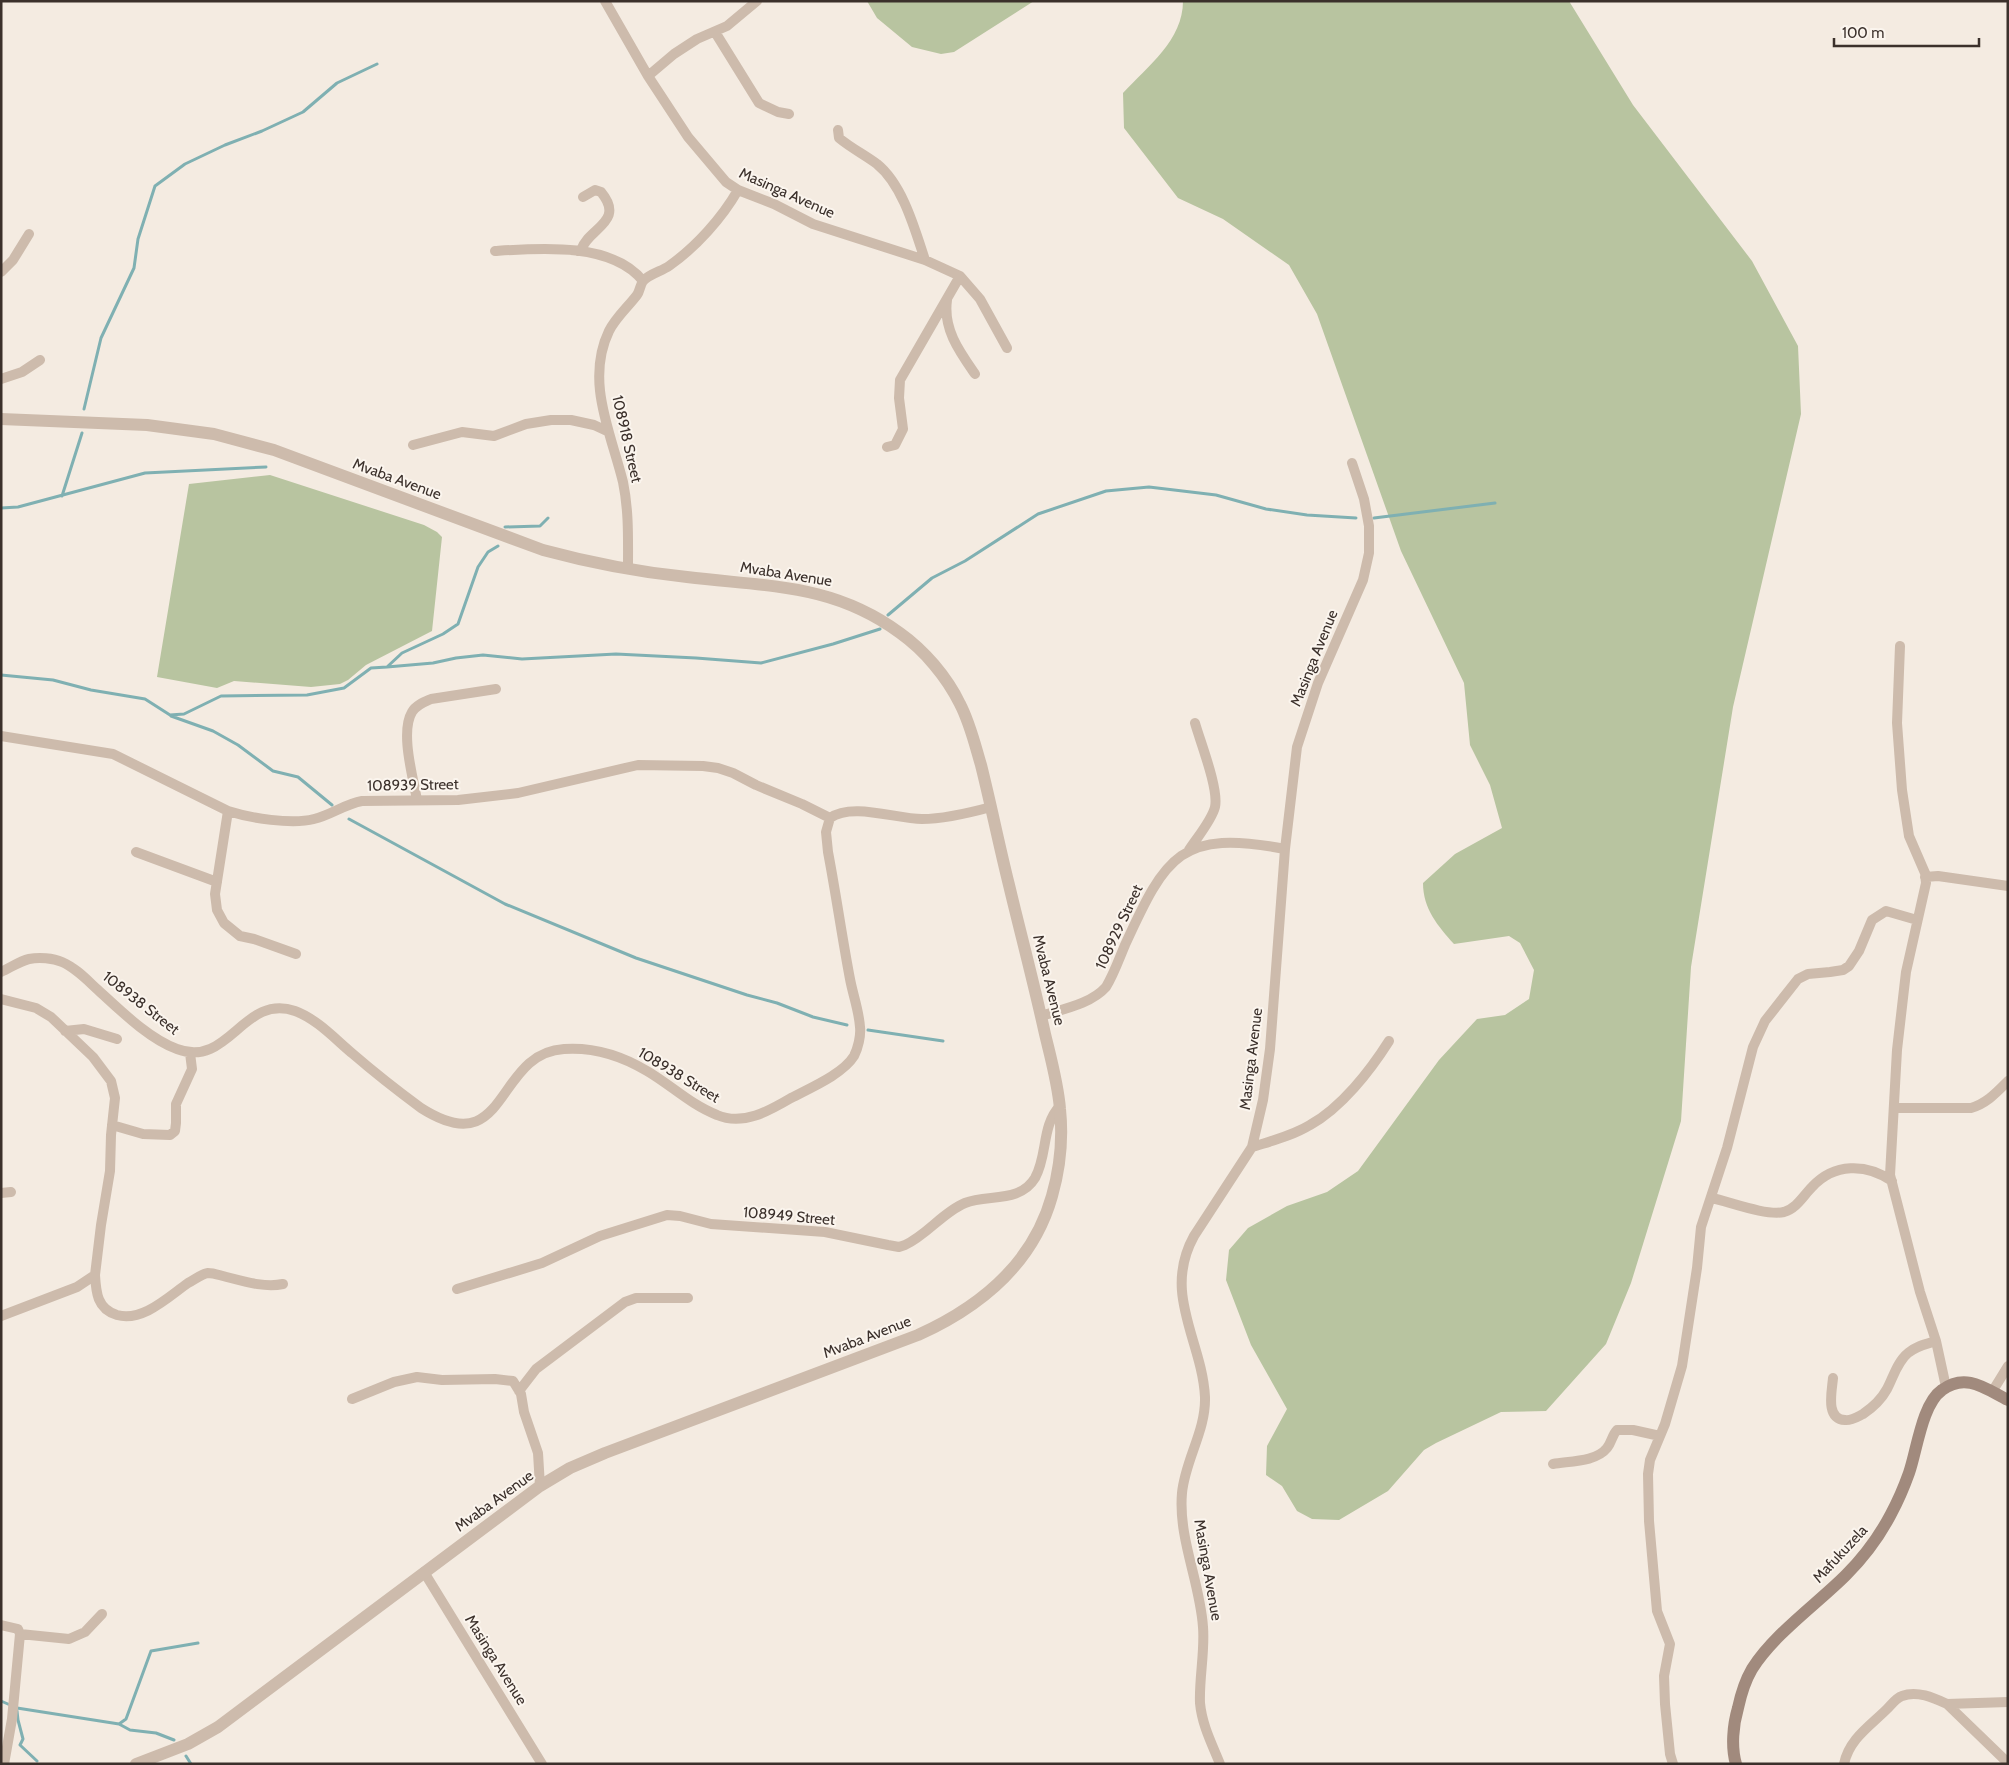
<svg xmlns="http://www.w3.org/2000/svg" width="2009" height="1765" viewBox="0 0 2009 1765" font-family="Cabin,sans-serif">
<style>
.green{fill:#b8c4a0}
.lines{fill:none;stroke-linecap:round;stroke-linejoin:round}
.stream{stroke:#7fb0b2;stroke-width:3}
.minor{stroke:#cdbbac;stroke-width:10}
.tertiary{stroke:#cdbbac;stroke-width:12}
.secondary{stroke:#a18a7d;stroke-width:12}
.labels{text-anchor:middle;stroke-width:4;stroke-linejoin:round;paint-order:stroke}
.street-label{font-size:15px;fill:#3b302b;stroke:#fbf5ee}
</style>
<rect width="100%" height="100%" fill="#f4ebe1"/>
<path class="green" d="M867 1H1034L954 52 941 54 912 47 877 18Z
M1183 1H1569L1633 105 1752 261 1798 346 1801 414 1733 707 1691 967 1681 1121 1631 1283 1606 1344 1546 1411 1501 1412 1436 1443 1424 1450 1388 1491 1339 1520 1312 1519 1297 1511 1282 1486 1266 1475 1267 1446 1287 1409 1251 1345 1226 1280 1229 1250 1248 1228 1287 1206 1327 1192 1358 1171 1439 1060 1477 1019 1505 1015 1529 999 1534 970 1520 943 1509 936 1454 944C1438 926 1423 909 1423 883L1455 854 1502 828 1490 785 1470 745 1464 683 1401 551 1317 314 1289 265 1223 219 1178 198 1124 128 1123 93C1148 66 1183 40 1183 1Z
M270 475 424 525 437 532 442 537 432 631 366 665 348 680 340 684 311 687 234 681 217 688 157 677 189 484Z"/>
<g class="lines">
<path class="stream" d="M84 409 101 338 134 268 138 239 155 186 185 164 225 145 262 131 303 112 337 83 377 64
M62 496 82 433
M1 508 18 507 145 473 266 467
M1374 518 1495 503
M505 527 540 526 548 518
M888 615 932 578 965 561 1038 514 1106 491 1149 487 1216 495 1266 509 1307 515 1356 518
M387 667 433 663 456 658 483 655 522 659 616 654 696 658 761 663 833 644 880 629
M1 675 53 680 91 690 145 699 170 715 184 714 221 696 307 695 344 688 371 668 387 667 402 653 443 634 458 624 478 567 488 552 498 546
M171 716 213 731 238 745 273 771 298 777 332 805
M349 819 505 904 636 958 747 995 777 1003 813 1017 847 1025
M868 1030 943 1041
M1 1701 17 1708 119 1724 126 1719 151 1651 198 1643
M17 1711 18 1720 23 1739 20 1745 37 1761
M119 1724 130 1730 156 1733 174 1740
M186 1756 191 1764"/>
<path class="minor" d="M605 1 648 76 688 137 726 182 738 190 774 204 813 224 925 260 960 276 980 299 1007 348
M715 32 759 103 778 112 789 114
M648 76 674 54 697 39 727 26 757 1
M838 130 839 138C851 148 865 155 877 164 903 185 915 230 925 260
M495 251C540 248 612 242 643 281
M578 251 581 250C588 228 626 222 601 192L595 190 583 197
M1 272 13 260 29 234
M947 300C943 329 959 351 975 374
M1 379 22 372 40 360
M413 445 462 432 494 436 526 424 551 420H571L594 425 607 431
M887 447 895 445 903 429 899 398 900 380 960 276
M628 569C628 540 629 511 623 482 611 433 585 381 609 331 616 317 628 307 637 295 640 291 640 285 643 281 649 274 662 271 669 266 696 247 722 218 738 190
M1900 646 1897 723 1902 790 1909 836 1925 873 1926 883 1906 972 1897 1050 1890 1175 1920 1292 1936 1341 1946 1387
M1 736 113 754 228 811C250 818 292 825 314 819 331 815 345 804 362 801L458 800 518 793 638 765 703 766 718 768 733 773 756 785 802 804 830 818
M417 800C413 777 400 732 412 712 416 705 424 702 431 699L496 689
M228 811 215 894 217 910 224 923 240 936 254 939 296 954
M1189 850C1196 839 1212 820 1215 807 1219 789 1200 741 1195 723
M136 852 217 882
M1925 877 1938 876 2008 886
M1 972C10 968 20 961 29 959 39 957 53 958 62 962 76 968 87 980 98 990 120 1010 149 1039 177 1049 229 1069 243 993 295 1011 317 1019 335 1039 353 1054 375 1073 398 1091 421 1108 509 1164 494 1053 564 1049 593 1047 622 1056 647 1071 671 1085 691 1105 717 1115 743 1126 769 1111 791 1098 810 1088 843 1074 854 1056 858 1048 861 1036 860 1027 859 1011 853 995 850 979 842 937 836 894 828 852L826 832 830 818C852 802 896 819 922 819 945 819 969 813 991 807
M1 999 36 1008 51 1017 93 1057 111 1081 115 1098 111 1135 110 1171 101 1225 95 1275 77 1287 1 1316
M1041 1016C1063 1009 1091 1004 1106 987 1114 974 1119 959 1125 945 1166 855 1181 829 1285 849
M65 1031 84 1029 117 1039
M1894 1108H1971C1987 1103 1996 1093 2008 1081
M112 1125 143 1134 170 1135 175 1131 176 1123V1104L192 1069 190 1053
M1252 1147C1271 1141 1292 1136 1310 1125 1341 1108 1370 1071 1389 1041
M1 1193 11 1192
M1712 1198C1730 1202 1766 1216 1784 1212 1797 1208 1803 1196 1812 1187 1834 1163 1866 1163 1892 1181
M95 1275C96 1292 97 1309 117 1315 143 1322 168 1297 188 1283 194 1280 201 1274 208 1273 213 1273 219 1275 223 1276 243 1281 264 1288 283 1284
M457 1289 542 1263 600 1236 667 1215 680 1216 711 1224 825 1232 888 1245 899 1247 905 1245C927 1235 943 1212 965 1203 988 1194 1020 1203 1035 1178 1048 1155 1041 1126 1060 1106
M1833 1378C1832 1391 1825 1419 1845 1420 1851 1421 1857 1417 1863 1414 1872 1408 1881 1400 1887 1389 1893 1378 1897 1362 1908 1353 1916 1346 1926 1344 1936 1341
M519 1391 536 1369 625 1302 636 1298H688
M1992 1392 2008 1366
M352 1399 394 1382 417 1377 442 1380 495 1379 513 1381 521 1394 524 1412 538 1453 540 1486
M1553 1464C1570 1461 1596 1462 1607 1448 1612 1442 1612 1435 1617 1430H1633L1660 1436
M424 1572 542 1764
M1 1625 18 1629 20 1634 12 1719 4 1764
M20 1634 69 1639 85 1632 102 1614
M1947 1704 2008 1702
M1220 1764C1212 1744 1202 1725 1200 1703 1199 1678 1205 1652 1203 1627 1200 1582 1178 1538 1182 1493 1185 1460 1206 1431 1205 1397 1202 1340 1162 1294 1194 1236L1252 1147 1263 1100 1270 1049 1285 849 1297 747 1318 683 1363 580 1369 553V526L1364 499 1352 463
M1673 1764 1670 1754 1665 1704 1664 1676 1670 1644 1657 1611 1649 1521 1648 1474 1650 1460 1665 1424 1682 1366 1697 1268 1701 1227 1727 1148 1753 1047 1765 1021 1798 979 1808 974 1830 972 1843 970 1849 966 1859 951 1872 920 1886 911 1917 920
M1844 1764C1849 1739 1870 1726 1887 1709 1892 1704 1896 1698 1902 1696 1917 1690 1934 1698 1947 1704L2008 1763"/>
<path class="tertiary" d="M1 419 147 425 214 434 274 450 543 550C591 563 638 572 687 577 767 587 832 583 900 633 924 650 947 677 960 704 970 723 975 745 981 765 991 805 999 845 1009 885 1021 935 1034 984 1045 1034 1051 1059 1058 1084 1060 1109 1063 1138 1060 1168 1052 1196 1033 1264 980 1307 918 1335L605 1453 570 1468 540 1486 218 1727 188 1744 136 1764"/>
<path class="secondary" d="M1736 1764C1731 1747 1733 1725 1738 1708 1741 1694 1745 1681 1752 1669 1774 1634 1817 1604 1846 1575 1864 1557 1879 1537 1891 1514 1898 1501 1904 1487 1909 1473 1917 1450 1922 1404 1942 1390 1966 1372 1986 1389 2008 1400"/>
</g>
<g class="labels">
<g class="street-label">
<text transform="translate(787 193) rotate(24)" y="5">Masinga Avenue</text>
<text transform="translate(627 439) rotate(77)" y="5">108918 Street</text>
<text transform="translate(397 479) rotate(20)" y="5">Mvaba Avenue</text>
<text transform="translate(786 574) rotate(9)" y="5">Mvaba Avenue</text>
<text transform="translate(1314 658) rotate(-68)" y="5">Masinga Avenue</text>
<text transform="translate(413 785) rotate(-1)" y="5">108939 Street</text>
<text transform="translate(1119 927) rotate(-65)" y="5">108929 Street</text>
<text transform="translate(1049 980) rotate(76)" y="5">Mvaba Avenue</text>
<text transform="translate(141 1003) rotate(38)" y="5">108938 Street</text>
<text transform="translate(1251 1059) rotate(-83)" y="5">Masinga Avenue</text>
<text transform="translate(679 1075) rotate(31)" y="5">108938 Street</text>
<text transform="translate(789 1216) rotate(5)" y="5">108949 Street</text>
<text transform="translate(867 1337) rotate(-21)" y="5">Mvaba Avenue</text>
<text transform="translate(494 1501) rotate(-36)" y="5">Mvaba Avenue</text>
<text transform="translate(1840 1554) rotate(-47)" y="5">Mafukuzela</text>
<text transform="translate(1208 1570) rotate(80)" y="5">Masinga Avenue</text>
<text transform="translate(496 1660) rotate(58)" y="5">Masinga Avenue</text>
</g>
</g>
<rect width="2009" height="1765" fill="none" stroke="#3b302b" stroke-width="5"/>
<path d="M1834 38v8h145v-8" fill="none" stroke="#3b302b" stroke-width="2.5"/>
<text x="1842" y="38" font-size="15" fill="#3b302b" stroke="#fbf5ee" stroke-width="4" paint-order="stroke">100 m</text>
</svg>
